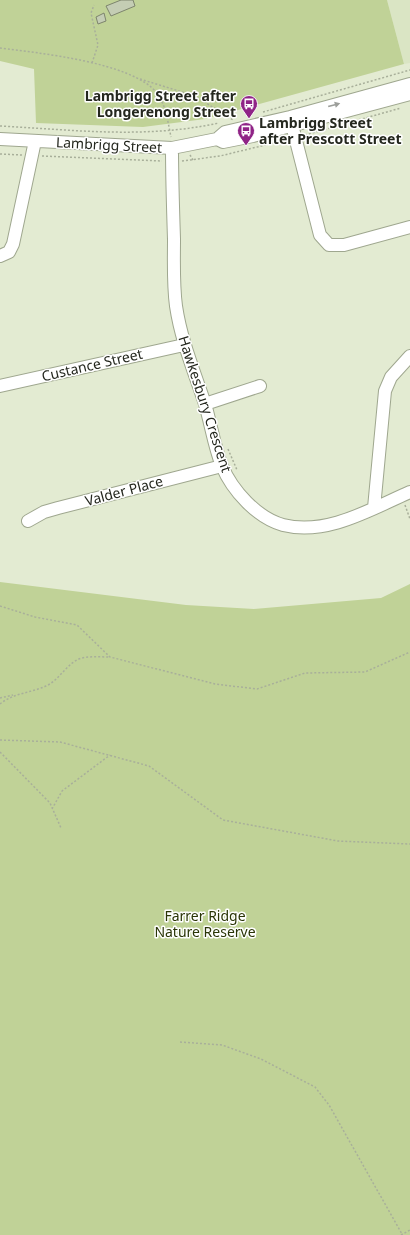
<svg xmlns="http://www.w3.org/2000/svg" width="410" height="1235" viewBox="0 0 410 1235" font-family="'Noto Sans',sans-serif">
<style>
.built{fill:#dae5c4}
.green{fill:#c0d297}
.building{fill:#c4cdb4;stroke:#7d846d}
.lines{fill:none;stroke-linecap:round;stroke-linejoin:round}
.minor-casing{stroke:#9fa78f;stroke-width:14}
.path{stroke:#a8af9a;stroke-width:1.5;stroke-dasharray:2 2;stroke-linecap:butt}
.minor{stroke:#fff;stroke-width:12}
.oneway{fill:#9c9e9a}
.labels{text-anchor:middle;stroke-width:3;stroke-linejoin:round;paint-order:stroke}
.poi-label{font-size:14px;font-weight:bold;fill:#24271e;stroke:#fff;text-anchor:end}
.street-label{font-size:14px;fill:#24271e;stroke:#fff}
.park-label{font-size:14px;fill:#2a3506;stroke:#fff}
</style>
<rect width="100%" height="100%" fill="#e3ebd2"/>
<path class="built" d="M387 0H410V63L404 64Z"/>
<path class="green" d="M0 0H387L404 64 205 119 143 127 36 123 34 69 0 61Z
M0 582 186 605 254 609 381 598 410 584V1235H0Z"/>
<path class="building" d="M121 0H133L135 6 111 16 106 6Z
M104 13 106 21 98 24 96 17Z"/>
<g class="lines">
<defs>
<path id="minor" d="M290 117 320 235 329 245H344L410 227
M0 139 172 148 217 139 225 132 290 117 410 84
M217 139 223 142 253 136 410 94
M172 148C172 178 173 209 174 239 174 261 173 284 176 306 181 340 194 371 205 404 211 424 214 446 222 466 232 490 257 518 283 525 327 536 371 509 410 492
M0 256 9 252 13 244 35 141
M0 386 184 345
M205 404 260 386
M374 508 385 391 391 377 410 356
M28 521 44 512 58 508 222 466"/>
</defs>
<use href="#minor" class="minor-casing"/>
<path class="path" d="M0 48C38 53 132 62 157 93 166 105 168 123 171 137
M92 63 98 45 91 13 94 5
M140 79 195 96 233 120
M263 112 410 70
M0 126C75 130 145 139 219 123
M305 135 401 108
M0 154 22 155
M190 155 193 160
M42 156 162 161
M182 161 220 156 286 140
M228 449 237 470
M405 505 410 519
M0 606 35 617 77 625 110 657 215 684 257 689 305 673 365 672 410 652
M0 698 13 695
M0 704C13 693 31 693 46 686 60 680 67 662 82 658 91 656 101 657 110 657
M0 740 60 742 149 766 223 820 338 841 410 844
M0 752 50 803 61 828
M52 809 62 791 110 755
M180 1042 222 1045 261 1059 315 1087 329 1105 402 1234
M401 1235 410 1230"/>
<use href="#minor" class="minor"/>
</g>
<defs><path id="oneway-solid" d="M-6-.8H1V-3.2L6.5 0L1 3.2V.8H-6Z"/></defs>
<use class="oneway" href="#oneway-solid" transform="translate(334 105) rotate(-15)"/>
<defs>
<symbol id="bus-pin" viewBox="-11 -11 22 30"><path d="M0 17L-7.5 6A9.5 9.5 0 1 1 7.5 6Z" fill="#8f2386" stroke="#fff"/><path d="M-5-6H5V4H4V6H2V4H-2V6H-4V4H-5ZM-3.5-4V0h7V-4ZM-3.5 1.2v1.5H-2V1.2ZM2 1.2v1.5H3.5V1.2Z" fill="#fff"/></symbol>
</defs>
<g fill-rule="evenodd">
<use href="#bus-pin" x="239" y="94" width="20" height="27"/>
<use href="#bus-pin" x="236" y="121" width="20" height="27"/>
</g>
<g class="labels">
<g class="poi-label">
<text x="236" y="101">Lambrigg Street after<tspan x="236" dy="16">Longerenong Street</tspan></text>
<text x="259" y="128" text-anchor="start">Lambrigg Street<tspan x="259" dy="16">after Prescott Street</tspan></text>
</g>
<g class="street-label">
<text transform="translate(109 145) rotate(3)" y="5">Lambrigg Street</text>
<text transform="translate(92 365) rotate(-13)" y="5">Custance Street</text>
<text transform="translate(205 404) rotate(72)" y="5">Hawkesbury Crescent</text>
<text transform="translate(124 491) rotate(-15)" y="5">Valder Place</text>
</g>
<g class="park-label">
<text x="205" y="921">Farrer Ridge<tspan x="205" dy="16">Nature Reserve</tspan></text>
</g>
</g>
</svg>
